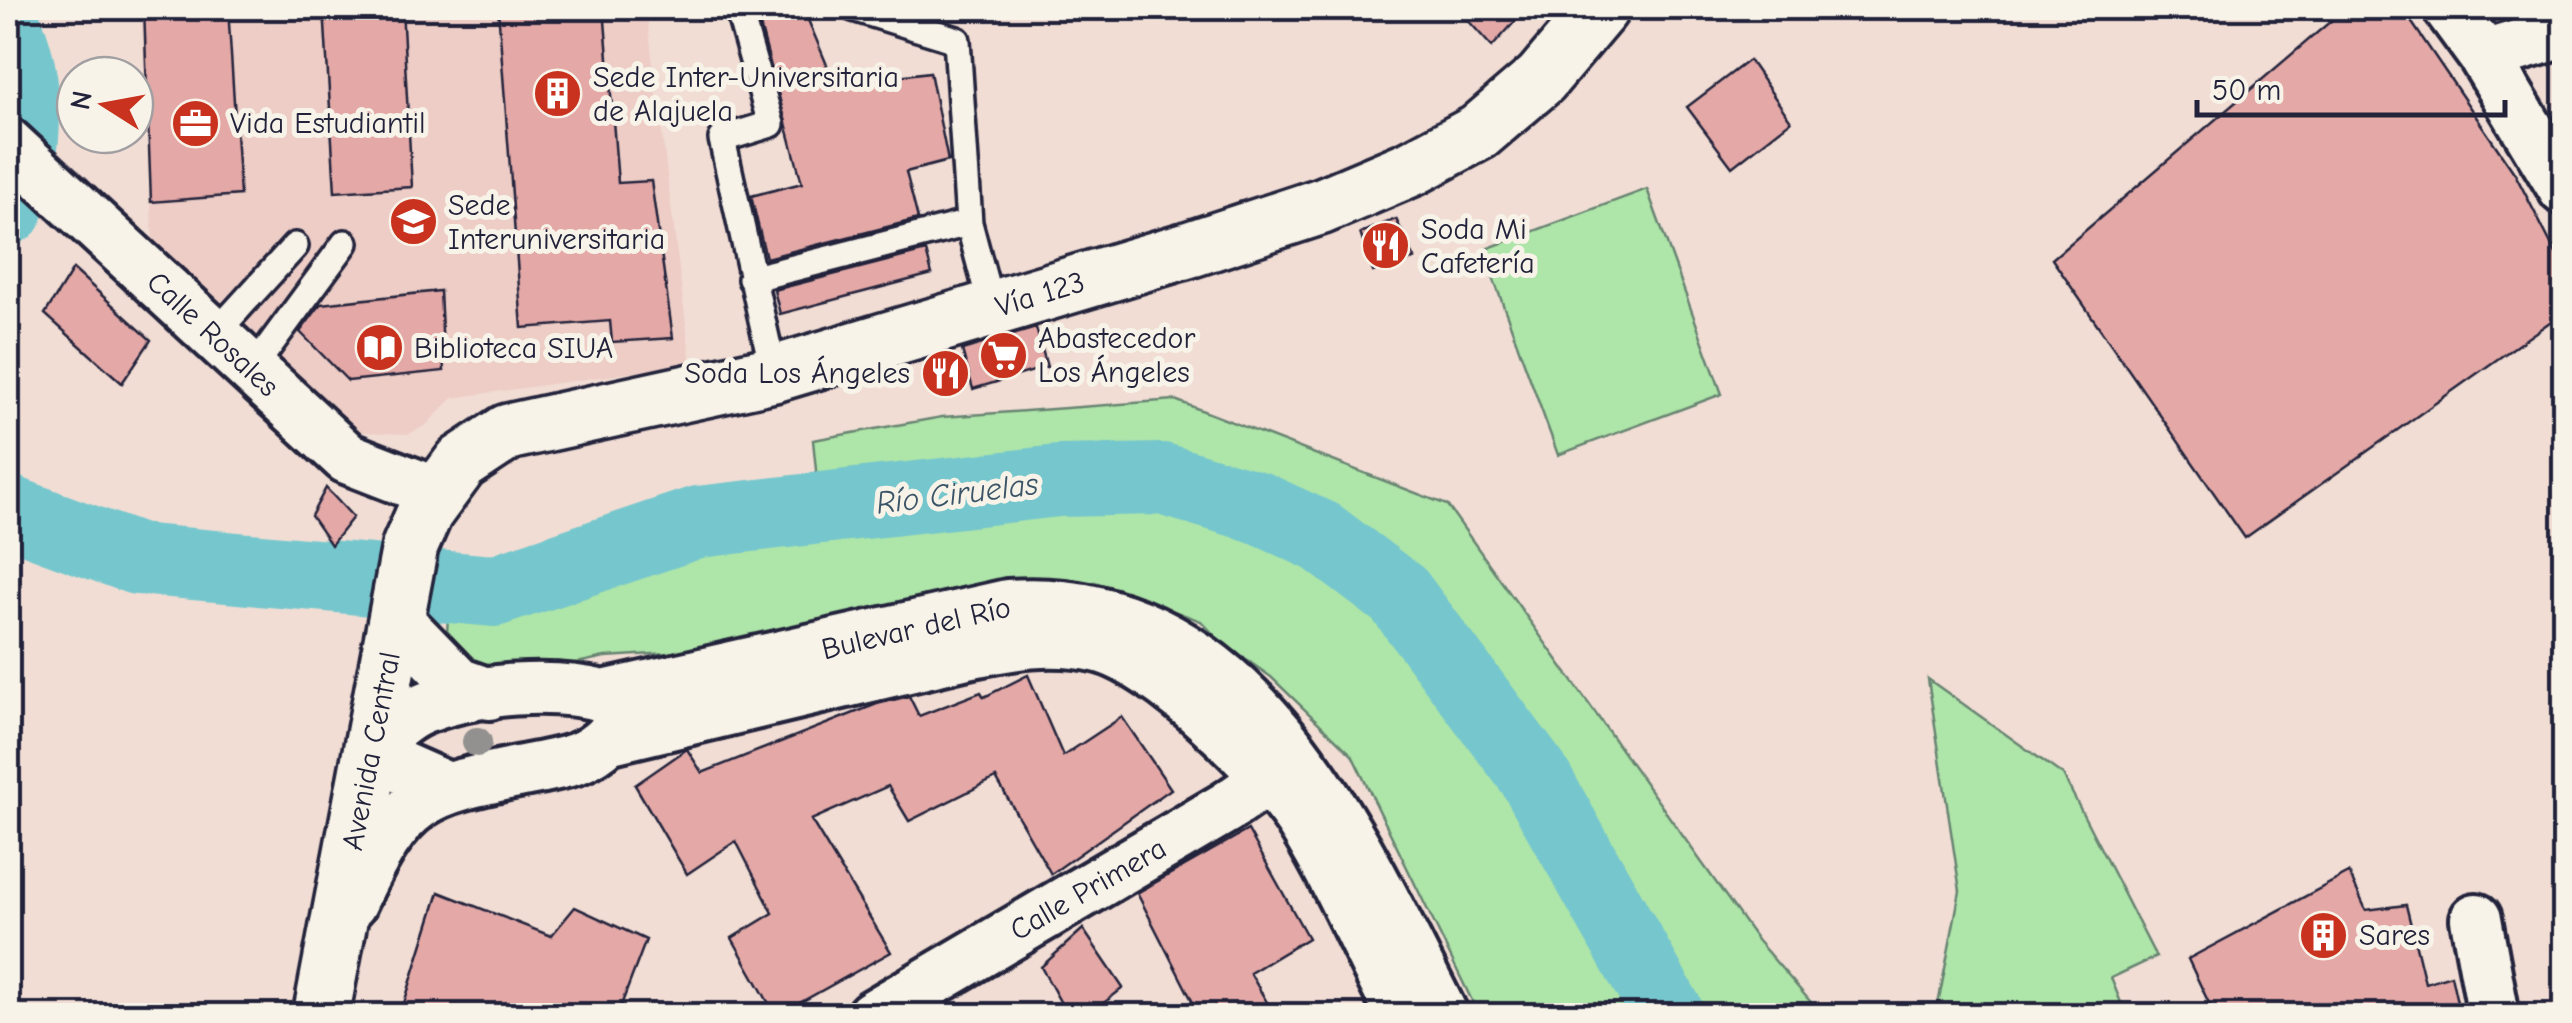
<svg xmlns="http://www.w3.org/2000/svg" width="2572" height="1023" viewBox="0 0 2572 1023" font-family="'Comic Neue',sans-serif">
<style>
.built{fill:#edcdc6}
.green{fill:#aee5a8;stroke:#688472;stroke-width:2.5}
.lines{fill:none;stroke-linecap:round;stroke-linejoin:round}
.river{stroke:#76c7cd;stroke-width:72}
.building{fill:#e4a9a7;stroke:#22223b;stroke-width:2.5}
.service-casing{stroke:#22223b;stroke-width:32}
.minor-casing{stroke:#22223b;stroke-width:58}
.secondary-casing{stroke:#22223b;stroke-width:62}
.service{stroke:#f7f3e8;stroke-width:25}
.minor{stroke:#f7f3e8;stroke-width:50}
.secondary{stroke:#f7f3e8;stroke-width:55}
.tree{fill:#92918f}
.labels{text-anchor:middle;stroke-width:10;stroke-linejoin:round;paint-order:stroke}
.poi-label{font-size:30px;fill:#22223b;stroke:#f7f3e8;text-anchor:start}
.street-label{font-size:30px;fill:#22223b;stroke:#f7f3e8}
.water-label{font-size:32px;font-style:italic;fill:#3b5467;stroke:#f7f3e8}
</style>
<rect width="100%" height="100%" fill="#f1ddd4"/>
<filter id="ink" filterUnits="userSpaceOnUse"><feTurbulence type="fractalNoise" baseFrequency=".01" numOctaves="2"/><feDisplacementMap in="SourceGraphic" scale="20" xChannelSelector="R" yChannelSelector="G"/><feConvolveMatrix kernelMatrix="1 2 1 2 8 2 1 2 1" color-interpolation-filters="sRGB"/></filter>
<g filter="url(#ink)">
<path class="built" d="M141 8H646L691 364 453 398 425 426 409 434 363 432 342 426 318 407 153 242Z"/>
<path class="green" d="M1647 189 1722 394 1558 455 1483 250Z
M1175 400 1447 505 1757 940 1822 1015H1479L1352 755 1271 677 1221 642 1201 621 1095 582 1005 590 702 651 605 657 525 674 446 653 449 596 502 598 708 532 821 520 813 440 942 417Z
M1928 679 2063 775 2156 957 2111 978 2126 1015H1936L1960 891Z"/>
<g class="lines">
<path class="river" d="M8 31C31 88 27 150 8 209
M8 511 137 559 494 591 698 522 1058 481 1162 479 1257 507 1322 537 1399 595 1533 774 1669 1016"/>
</g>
<path class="building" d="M144 8H228L240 195 151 202Z
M324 8H402L412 187 335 192Z
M498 8H604L618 183 651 181 673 338 612 342 610 321 522 328Z
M780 8H803L835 84 930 72 948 161 906 172 918 219 766 258 751 196 802 183 757 14Z
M1457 8H1527L1492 47Z
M2346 8H2402L2515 174 2564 269V312L2245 538 2052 259Z
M1749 60 1791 121 1732 167 1687 107Z
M1396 219 1415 259 1373 272 1360 233Z
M926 251 932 274 780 314 774 290Z
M73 269 151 340 122 383 45 314Z
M440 291 444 371 348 381 300 332 321 304Z
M1036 328 1047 367 973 389 962 350Z
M326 488 353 517 331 545 311 516Z
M1028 675 1063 756 1122 717 1171 789 1051 874 996 778 909 821 888 786 811 820 891 952 776 1016 732 938 773 913 736 841 687 874 635 785 687 749 702 773 877 704 909 696 919 716 981 692 984 697Z
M1248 830 1308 938 1250 973 1275 1016H1200L1137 893Z
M2349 873 2366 910 2406 905 2425 983 2451 975 2460 1016H2215L2188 959Z
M439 892 551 936 575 907 646 940 617 1016H400Z
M1083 929 1123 988 1087 1016H1068L1041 967Z"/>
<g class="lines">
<defs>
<path id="service" d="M738 8 771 124 722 139 774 374
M853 8 957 40 969 223 992 309
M751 279 969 223
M214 335 295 246
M250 372 345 243"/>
<path id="minor" d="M2449 8 2484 56 2564 189
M2484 56 2564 32
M8 144 347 458 437 493
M397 620 458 683 489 694
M443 786 400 767 371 747C388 732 405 714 427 707 478 688 552 683 604 696L1008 605C1248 588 1352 838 1443 1016
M351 903C403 792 422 791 538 768 567 762 585 760 607 739L963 654C1008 644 1053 636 1099 647 1159 661 1271 773 1304 825 1341 885 1369 953 1402 1016
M2476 919 2494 1016
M872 1016 1227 807 1292 762"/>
<path id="secondary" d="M321 1016 410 546 425 512 461 463 508 432 774 374 1191 249 1322 206 1412 168 1479 132 1541 79 1601 8"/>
</defs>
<use href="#service" class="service-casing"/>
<use href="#minor" class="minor-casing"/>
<use href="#secondary" class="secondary-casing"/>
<use href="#service" class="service"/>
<use href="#minor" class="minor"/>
<use href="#secondary" class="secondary"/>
</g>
<circle class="tree" cx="477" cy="742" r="15"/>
</g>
<defs>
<symbol id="building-disc" viewBox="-11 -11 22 22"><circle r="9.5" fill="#c8321e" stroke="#f7f3e8"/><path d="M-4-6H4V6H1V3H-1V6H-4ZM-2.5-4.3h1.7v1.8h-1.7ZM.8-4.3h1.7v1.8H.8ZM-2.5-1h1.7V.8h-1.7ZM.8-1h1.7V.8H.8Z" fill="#fff"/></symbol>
<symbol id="office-disc" viewBox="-11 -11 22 22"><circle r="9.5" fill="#c8321e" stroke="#f7f3e8"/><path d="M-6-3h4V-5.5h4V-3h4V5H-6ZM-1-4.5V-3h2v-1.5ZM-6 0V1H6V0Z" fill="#fff"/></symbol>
<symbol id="university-disc" viewBox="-11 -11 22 22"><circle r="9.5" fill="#c8321e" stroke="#f7f3e8"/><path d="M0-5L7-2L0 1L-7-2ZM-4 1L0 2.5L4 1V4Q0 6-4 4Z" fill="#fff"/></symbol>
<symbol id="restaurant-disc" viewBox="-11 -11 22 22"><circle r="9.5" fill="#c8321e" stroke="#f7f3e8"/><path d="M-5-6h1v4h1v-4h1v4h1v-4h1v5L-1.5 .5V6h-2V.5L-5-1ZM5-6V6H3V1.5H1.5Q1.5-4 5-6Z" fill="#fff"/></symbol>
<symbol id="library-disc" viewBox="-11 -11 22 22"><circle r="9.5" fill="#c8321e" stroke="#f7f3e8"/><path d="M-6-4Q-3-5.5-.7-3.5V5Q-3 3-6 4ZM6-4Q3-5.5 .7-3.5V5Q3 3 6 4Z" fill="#fff"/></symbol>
<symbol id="supermarket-disc" viewBox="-11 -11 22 22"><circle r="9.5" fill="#c8321e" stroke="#f7f3e8"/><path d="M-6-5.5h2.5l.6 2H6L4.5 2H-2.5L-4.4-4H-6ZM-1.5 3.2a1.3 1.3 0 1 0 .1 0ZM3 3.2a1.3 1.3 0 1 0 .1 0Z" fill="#fff"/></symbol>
</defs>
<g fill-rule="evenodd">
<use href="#building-disc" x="530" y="66" width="55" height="55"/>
<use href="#office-disc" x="168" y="96" width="55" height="55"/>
<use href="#university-disc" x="386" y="194" width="55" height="55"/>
<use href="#restaurant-disc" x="1358" y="218" width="55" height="55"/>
<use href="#library-disc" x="352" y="320" width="55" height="55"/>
<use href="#supermarket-disc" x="976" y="328" width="55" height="55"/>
<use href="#restaurant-disc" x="918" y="346" width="55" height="55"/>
<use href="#building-disc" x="2296" y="908" width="55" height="55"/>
</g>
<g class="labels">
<g class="poi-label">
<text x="593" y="87">Sede Inter-Universitaria<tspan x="593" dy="34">de Alajuela</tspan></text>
<text x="230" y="133">Vida Estudiantil</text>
<text x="448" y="215">Sede<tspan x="448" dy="34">Interuniversitaria</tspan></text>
<text x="1421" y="239">Soda Mi<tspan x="1421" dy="34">Cafetería</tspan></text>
<text x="1038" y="348">Abastecedor<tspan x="1038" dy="34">Los Ángeles</tspan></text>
<text x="414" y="358">Biblioteca SIUA</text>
<text x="910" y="383" text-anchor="end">Soda Los Ángeles</text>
<text x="2359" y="945">Sares</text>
</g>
<g class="street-label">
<text transform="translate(1040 294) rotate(-17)" y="10">Vía 123</text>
<text transform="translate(213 334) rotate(43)" y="10">Calle Rosales</text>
<text transform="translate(916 628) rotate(-13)" y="10">Bulevar del Río</text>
<text transform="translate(371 751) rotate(-79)" y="10">Avenida Central</text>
<text transform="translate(1088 889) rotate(-30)" y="10">Calle Primera</text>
</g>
<g class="water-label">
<text transform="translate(957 493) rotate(-7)" y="11">Río Ciruelas</text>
</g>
</g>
<rect width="2572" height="1023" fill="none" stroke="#f7f3e8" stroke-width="40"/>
<rect x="20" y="20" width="2532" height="983" fill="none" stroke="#22223b" stroke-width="4" filter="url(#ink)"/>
<g transform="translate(105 105) rotate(281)"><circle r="48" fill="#f7f3e8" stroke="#a29fa3" stroke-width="2.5"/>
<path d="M0-8L18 38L0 25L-18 38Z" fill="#c8321e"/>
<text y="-15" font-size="28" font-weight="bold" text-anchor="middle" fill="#22223b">N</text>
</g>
<path d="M2197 100v15h308v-15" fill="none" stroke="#22223b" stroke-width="5"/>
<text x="2212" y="100" font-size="30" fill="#22223b" stroke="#f7f3e8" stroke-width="8" paint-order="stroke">50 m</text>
</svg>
